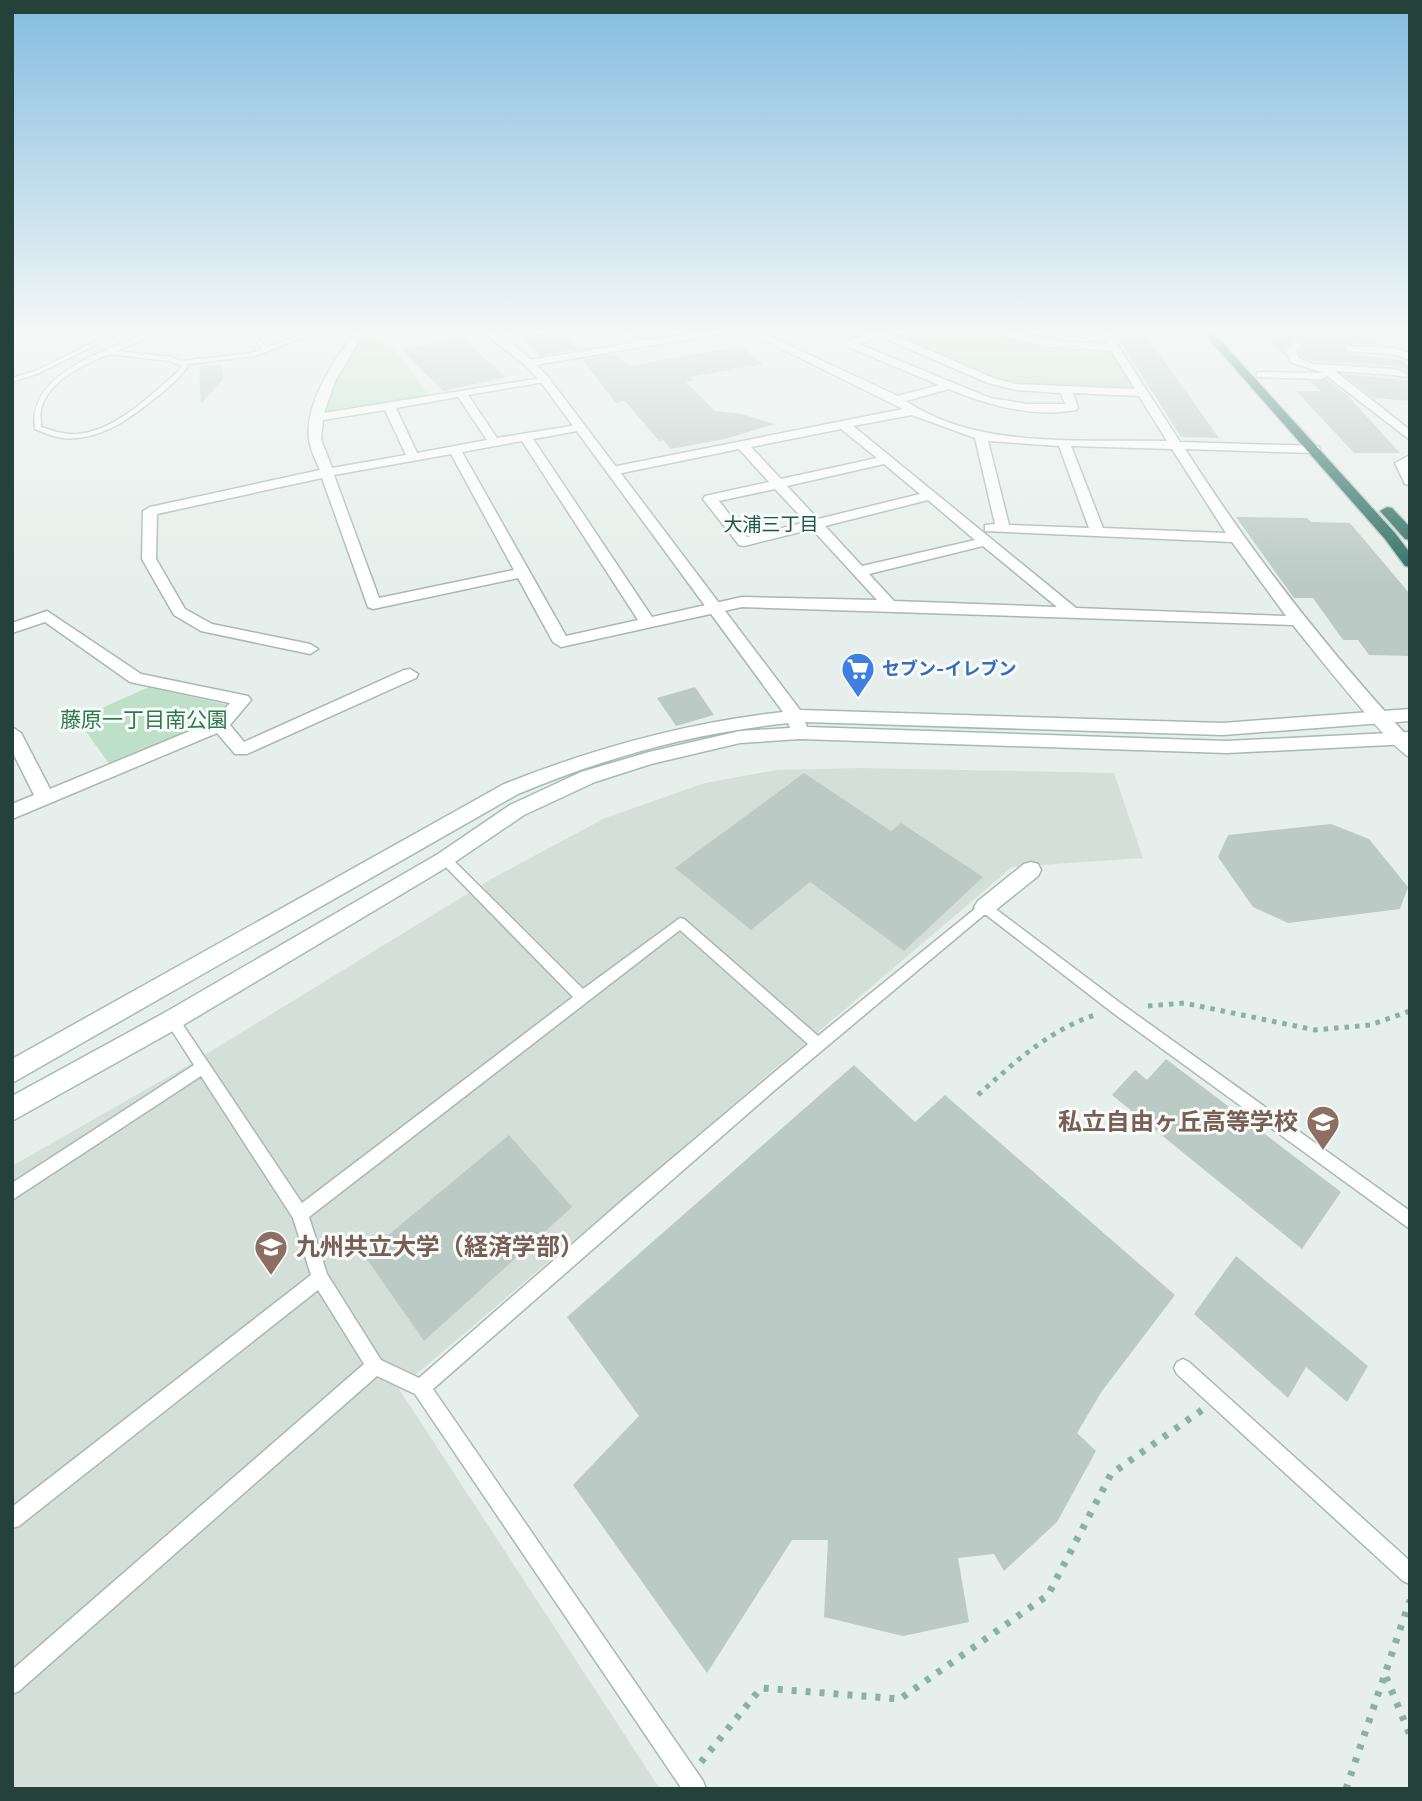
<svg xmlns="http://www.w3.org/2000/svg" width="1422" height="1801" viewBox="0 0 1422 1801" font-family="Inter,'Noto Sans JP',sans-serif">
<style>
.built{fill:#d4dfda}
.green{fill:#bfe0c8}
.building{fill:#bbcac4}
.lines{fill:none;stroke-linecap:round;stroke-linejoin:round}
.lane-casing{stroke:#a8b8b2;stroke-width:3}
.street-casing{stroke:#a8b8b2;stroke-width:3}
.secondary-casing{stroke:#a4bbb3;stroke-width:3}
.highway-casing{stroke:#c2cac8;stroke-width:3}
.path-far1{stroke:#86b3a5;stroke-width:5;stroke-dasharray:4.5 6;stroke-linecap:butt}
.path{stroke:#86b3a5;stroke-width:7;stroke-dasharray:5 9;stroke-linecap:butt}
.lane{fill:#fff;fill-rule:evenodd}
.street{fill:#fff;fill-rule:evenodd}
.secondary{fill:#fff;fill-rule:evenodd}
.highway{fill:#2f6f62;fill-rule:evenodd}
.labels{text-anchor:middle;stroke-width:6;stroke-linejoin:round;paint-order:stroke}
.far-shop-label{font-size:18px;font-weight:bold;fill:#366cbe;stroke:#f7fbf9;text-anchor:start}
.far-neighbourhood-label{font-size:19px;fill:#1f5548;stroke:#f7fbf9}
.park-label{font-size:21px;fill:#2d7a4b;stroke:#f7fbf9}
.near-education-label{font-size:24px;font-weight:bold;fill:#785e54;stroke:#f7fbf9;text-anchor:end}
</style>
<rect width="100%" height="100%" fill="#e6efeb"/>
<path class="built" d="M861 768 1114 773 1143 858 1012 867 399 1389 660 1789H12V1166L187 1066 493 878 605 818 705 783 777 770Z"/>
<path class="green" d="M913 330H993L1039 346 1105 350 1110 351 1133 388 1043 387 1008 383 898 337Z
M370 333 396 351 429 396 331 413 324 410 333 379 363 334Z
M149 687 228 705 215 721 110 765 77 719Z"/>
<path class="building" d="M559 330 578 349 540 356 521 337Z
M1113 330H1142L1219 438 1181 437Z
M1259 330 1361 331 1380 345 1349 343 1344 345V353L1401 360 1410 366V401L1373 398 1343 374 1406 380 1409 377 1407 371 1395 366 1314 361 1301 356 1299 350 1303 343 1295 338 1284 348 1285 356Z
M461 337 506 377 443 391 402 350Z
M740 346 763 364 690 377 694 380 686 382 715 411 742 414 775 424 725 439 671 449 663 440 659 441 625 401 616 403 583 360 615 354 630 366Z
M222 365 223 379 201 404 199 367Z
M1327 379 1348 396 1400 453H1354L1296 391H1320L1310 381Z
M1236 517 1307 518 1311 522 1350 523 1410 594V656L1369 655 1358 640H1343L1313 598H1294Z
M695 687 714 715 676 726 657 698Z
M804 773 891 831 901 823 983 877 904 951 810 882 751 930 675 868Z
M1331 824 1369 839 1408 887 1400 909 1288 923 1253 907 1218 857 1228 835Z
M1166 1059 1341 1192 1302 1249 1112 1095 1135 1070 1147 1080Z
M854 1065 915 1122 945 1095 1175 1295 1102 1391 1077 1433 1096 1451 1057 1522 1004 1571 994 1554 958 1558 969 1622 903 1636 824 1617 828 1540H792L707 1673 573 1485 639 1416 567 1317Z
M509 1135 572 1207 424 1341 364 1255Z
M1236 1256 1368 1366 1347 1402 1306 1367 1288 1398 1194 1314Z"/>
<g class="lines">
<defs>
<path id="lane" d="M119 330H126L39 373 12 382V378L35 371Z
M158 330H165L116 351 171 357 181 361 252 353 262 349 254 339 225 330C242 330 257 335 267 347L315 330H322L255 356 188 364C185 378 133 416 119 424 106 431 91 437 77 438 62 440 49 435 35 429 26 370 116 347 158 330ZM109 354 170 361 182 366 180 370C151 394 118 430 78 434 65 435 53 431 41 427 41 421 40 415 41 410 47 381 84 364 109 354Z
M445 855 449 856 583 989 680 918 684 919 818 1036 981 904H989L1123 1005 1410 1211V1229L1113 1013 985 914 776 1089 433 1389 703 1781 706 1789H682L415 1394 377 1376 19 1691 12 1694V1670L364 1364 318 1290 19 1526 12 1528V1507L311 1275 293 1218 201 1076 12 1200V1183L194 1065 165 1020 167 1016 172 1014 177 1016 302 1203 573 997 441 862 439 859ZM680 930 808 1044 624 1199 419 1378 381 1360 327 1274 309 1217Z
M1183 1359 1189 1362 1410 1561V1584L1403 1581 1177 1374 1174 1368 1177 1362Z"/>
<path id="street" d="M356 330H366L335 381 324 413 548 377 550 379 544 382 468 395 497 438 583 424V430L533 439 652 617 742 597 877 600 812 529 744 546 739 545 703 499 705 496 769 482 739 449 612 475 606 471 612 467 903 409 744 330H756L898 396 939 385 846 346V342L870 332 869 330H882L996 379 1016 384 1135 389 1111 350C1078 349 1022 349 996 330H1010L1057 341 1107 344 1098 330H1108L1180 442 1318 446 1320 449 1314 453 1185 449C1252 554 1325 647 1410 739V757C1393 752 1310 646 1293 625L742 607 561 647 553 642 518 578 373 609 368 607 322 478 157 514 156 559 185 609 212 624 310 644 318 649 310 654 201 631 174 615 142 559 143 511 150 507 320 470C316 461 310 449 309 439 305 401 335 361 356 330ZM879 336 988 383 1016 390 1061 393 1065 404H1027L990 398 859 344ZM949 389C987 405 1033 418 1076 410L1078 408 1073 393 1139 396 1167 441C1084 439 978 450 906 401ZM458 397 487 440 417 453 396 408ZM385 410 406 455 332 468 321 439 323 420ZM912 415 975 438 995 524 985 525V531L1232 542 1286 616 1076 608 853 426ZM841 429 877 458 781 479 751 447ZM522 441 638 620 566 636 462 452ZM988 441 1059 446 1089 528 1009 525ZM1071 446 1172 449 1226 533 1103 528ZM451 454 514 570 379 598 334 475ZM884 464 920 494 818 519 787 486ZM775 489 806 522 747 537 719 501ZM928 500 975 540 862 566 825 526ZM983 546 1057 607 894 601 869 574Z
M612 330C626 329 636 341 648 340 676 338 703 328 731 330L726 333 529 366 524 363 529 360 633 343Z
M1295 341 1300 344 1296 350 1299 358 1313 364 1395 369 1406 373V377L1393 375 1335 371 1410 430V440L1327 376 1322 379 1257 377V373L1261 372 1324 373 1290 362 1286 350Z
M1350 346 1393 348 1410 353V360L1392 354 1346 351V347Z
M1410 455V485L1405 484 1395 463Z
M47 611 141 674 248 696 251 700 230 725 244 742 404 670 410 669 418 674 416 678 247 754H235L217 733 12 819V804L34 795 12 751V727L21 733 50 789 214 721 230 703 130 682 45 622 12 633V623Z
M1031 862 1038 864 1041 870 1038 876 992 913 985 915 978 913 974 907 978 901 1024 864Z"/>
<path id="secondary" d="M480 330C501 328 533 361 548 377L800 710 1223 723 1410 709V721L1223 735 805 722 807 727 1227 741 1410 732V744L1227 753 800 739 740 743 651 764 595 782 524 815 452 864 180 1027 12 1121V1096L164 1013 438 854 510 805 581 772 649 752 740 731 790 728 788 723C689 734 610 756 518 794L12 1083V1059L504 784C595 748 685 723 783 712L540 381 525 365Z"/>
<path id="highway" d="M1201 330H1211L1395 533 1410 553V567L1405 566 1385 539Z
M1387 507 1392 508 1410 527V540L1405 539 1380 511Z"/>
</defs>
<use href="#lane" class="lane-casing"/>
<use href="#street" class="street-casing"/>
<use href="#secondary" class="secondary-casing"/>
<use href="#highway" class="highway-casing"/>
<path class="path-far1" d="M1148 1006 1184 1003 1315 1030 1370 1025 1410 1011
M978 1095C1015 1062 1050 1029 1098 1014"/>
<path class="path" d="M1386 1677 1410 1735
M701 1762 761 1688 900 1699 1048 1595 1111 1474 1202 1410
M1346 1789 1410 1600"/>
<use href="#lane" class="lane"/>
<use href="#street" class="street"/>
<use href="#secondary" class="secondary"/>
<use href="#highway" class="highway"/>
</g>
<linearGradient id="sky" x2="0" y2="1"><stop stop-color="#84bce0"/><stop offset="0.57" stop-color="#f4f8f6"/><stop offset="1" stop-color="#f4f8f6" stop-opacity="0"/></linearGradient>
<rect width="1422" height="582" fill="url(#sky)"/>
<defs>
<symbol id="supermarket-pin" viewBox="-11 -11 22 30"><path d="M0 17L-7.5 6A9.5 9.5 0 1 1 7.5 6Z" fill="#3f7fe0" stroke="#f7fbf9"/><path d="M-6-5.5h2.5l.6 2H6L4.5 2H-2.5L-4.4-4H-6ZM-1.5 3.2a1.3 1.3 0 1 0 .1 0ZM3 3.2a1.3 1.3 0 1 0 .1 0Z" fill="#fff"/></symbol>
<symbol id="school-pin" viewBox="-11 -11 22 30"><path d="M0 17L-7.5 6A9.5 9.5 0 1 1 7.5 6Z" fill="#8d6e63" stroke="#f7fbf9"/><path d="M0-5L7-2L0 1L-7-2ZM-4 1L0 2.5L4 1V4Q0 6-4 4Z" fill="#fff"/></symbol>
<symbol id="university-pin" viewBox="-11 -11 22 30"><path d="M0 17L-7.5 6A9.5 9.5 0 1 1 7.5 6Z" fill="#8d6e63" stroke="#f7fbf9"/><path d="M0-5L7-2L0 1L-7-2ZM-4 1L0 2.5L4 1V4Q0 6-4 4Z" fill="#fff"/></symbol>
</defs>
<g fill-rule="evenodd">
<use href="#supermarket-pin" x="839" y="650" width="38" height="52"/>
<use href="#school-pin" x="1304" y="1103" width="38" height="52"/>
<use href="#university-pin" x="252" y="1228" width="38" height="52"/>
</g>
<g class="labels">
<g class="far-shop-label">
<text x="882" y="675">セブン-イレブン</text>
</g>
<g class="far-neighbourhood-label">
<text x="771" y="531">大浦三丁目</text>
</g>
<g class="park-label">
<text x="144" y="727">藤原一丁目南公園</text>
</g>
<g class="near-education-label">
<text x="1298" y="1130">私立自由ヶ丘高等学校</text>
<text x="296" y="1255" text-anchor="start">九州共立大学（経済学部）</text>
</g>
</g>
<rect width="1422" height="1801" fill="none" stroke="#24423a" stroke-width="28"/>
</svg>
